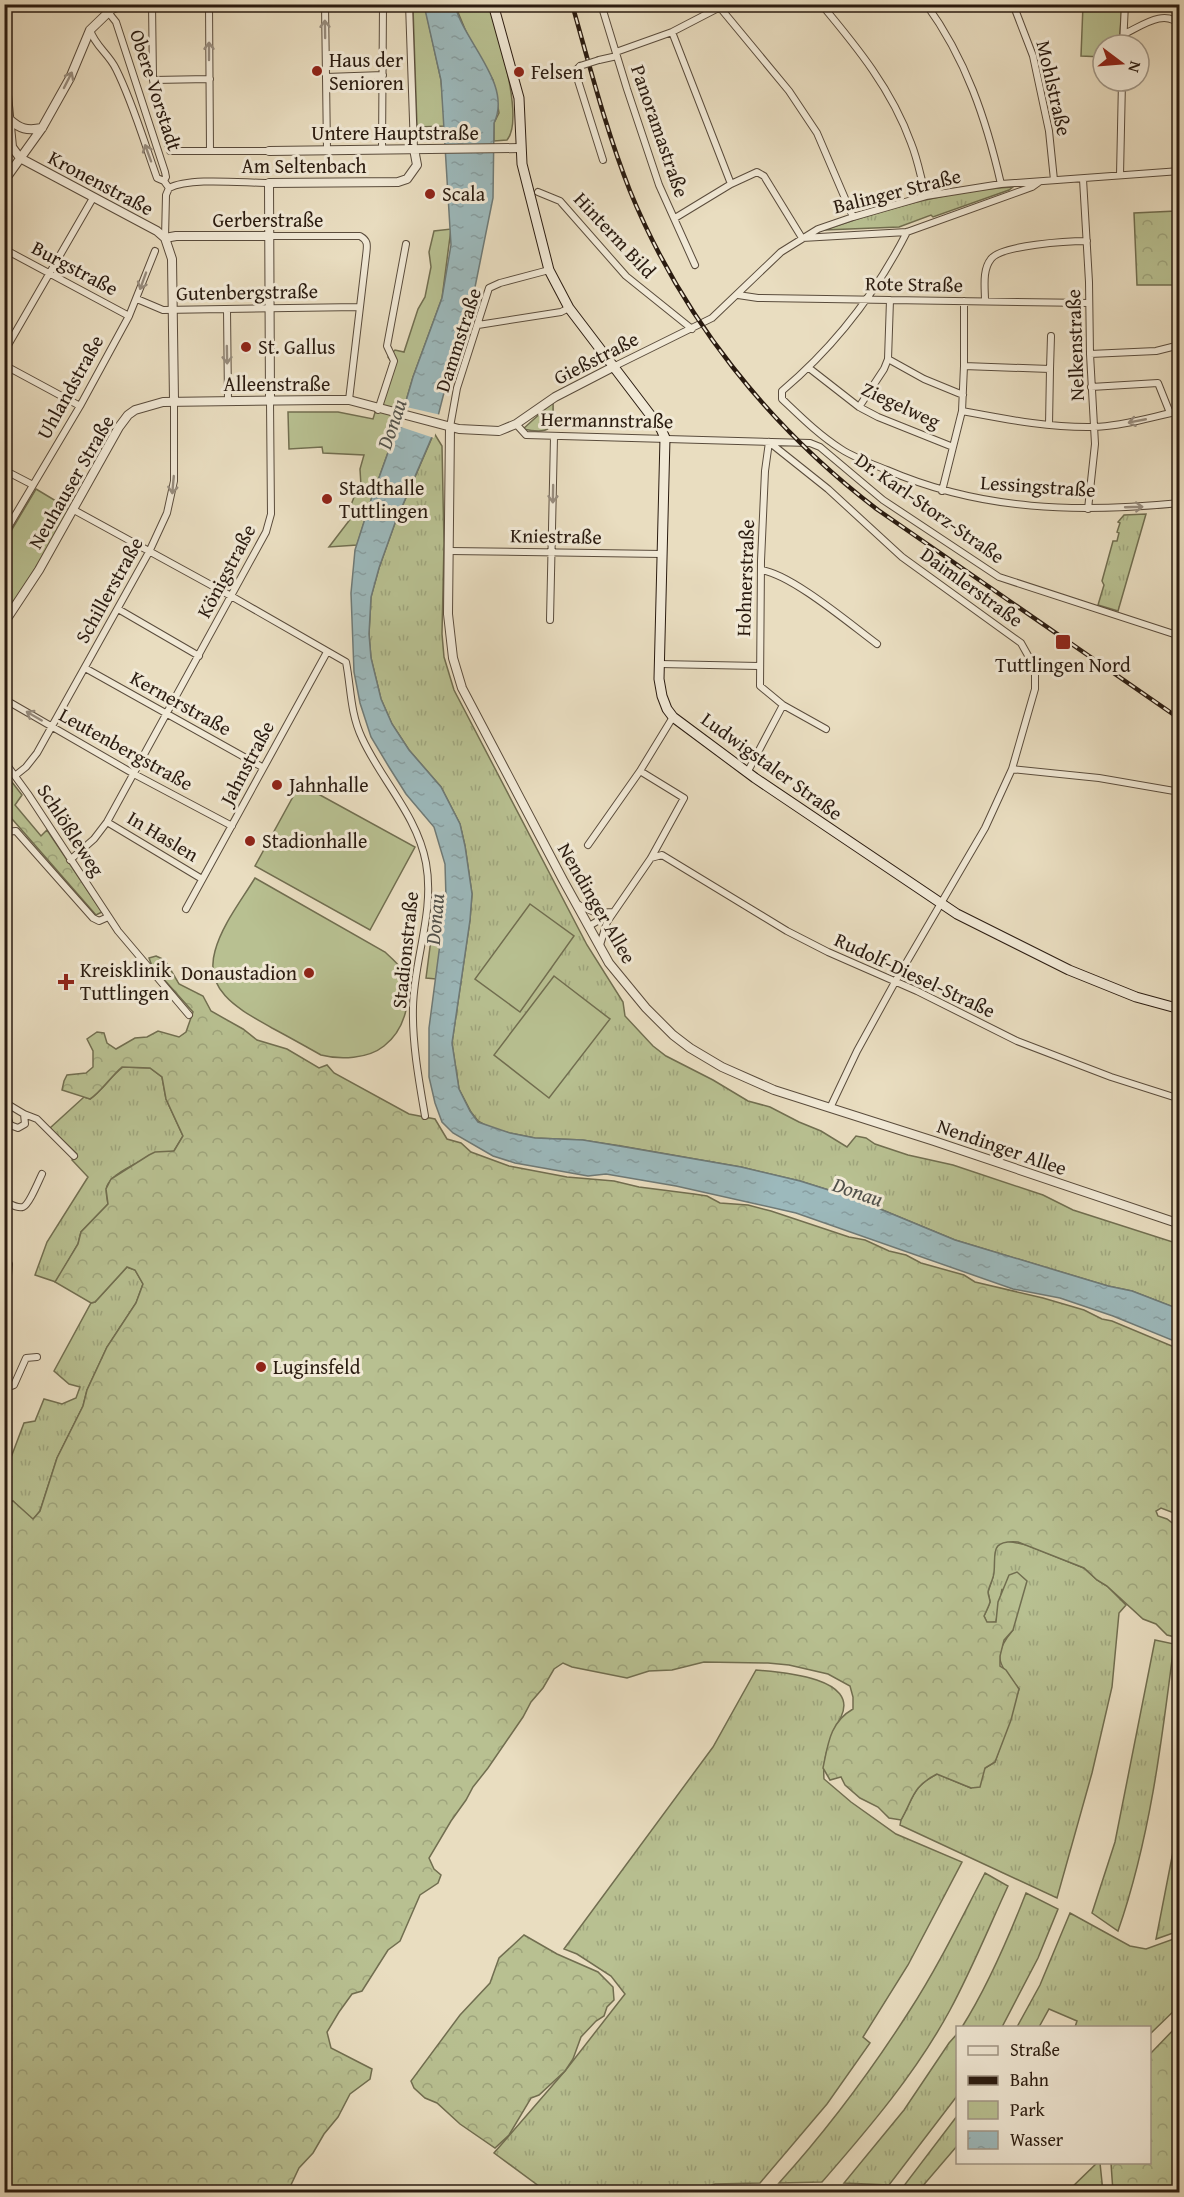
<svg xmlns="http://www.w3.org/2000/svg" width="1184" height="2197" viewBox="0 0 1184 2197" font-family="'Gentium Book Plus',serif">
<style>
.grass{fill:url(#grass-tufts);stroke:#716e50;stroke-width:1.5}
.forest{fill:url(#forest-crowns);stroke:#716e50;stroke-width:1.5}
.park{fill:#b8c091;stroke:#716e50;stroke-width:1.5}
.water{fill:url(#water-ripples);stroke:#6e7a77;stroke-width:1.5}
.pier{fill:#e9ddc0}
.lines{fill:none;stroke-linecap:round;stroke-linejoin:round}
.minor-casing{stroke:#5a4c3c;stroke-width:8}
.tertiary-casing{stroke:#5a4c3c;stroke-width:10}
.secondary-casing{stroke:#2a1b10;stroke-width:11}
.minor{stroke:#f1e9d6;stroke-width:6}
.tertiary{stroke:#f1e9d6;stroke-width:8}
.secondary{stroke:#f1e9d6;stroke-width:9}
.rail-casing{stroke:#2a1b10;stroke-width:4.5}
.rail{stroke:#f1e9d6;stroke-width:2;stroke-dasharray:7;stroke-linecap:butt}
.minor-bridge-casing{stroke:#5a4c3c;stroke-width:8;stroke-linecap:butt}
.minor-bridge{stroke:#f1e9d6;stroke-width:6}
.oneway{stroke:#978c7d}
.poi-dot{fill:#8f2418;stroke:#f1e9d6;stroke-width:2}
.labels{text-anchor:middle;stroke-width:6;stroke-linejoin:round;paint-order:stroke}
.poi-label{font-size:20px;fill:#2a1b10;stroke:#f1e9d6;text-anchor:start}
.street-label{font-size:20px;fill:#2a1b10;stroke:#f1e9d6}
.water-label{font-size:21px;font-style:italic;fill:#52524c;stroke:#f1e9d6}
</style>
<defs>
<pattern id="grass-tufts" width="24" height="20" patternUnits="userSpaceOnUse" patternTransform="scale(1.5)"><rect width="24" height="20" fill="#b8c091"/><path d="M3 7l-1-3M5 7V3M7 7l1-3M15 17l-1-3M17 17v-4M19 17l1-3" fill="none" stroke="#9ea47c"/></pattern>
<pattern id="forest-crowns" width="20" height="18" patternUnits="userSpaceOnUse" patternTransform="scale(1.5)"><rect width="20" height="18" fill="#b8c091"/><path d="M2 6a3 3 0 1 1 6 0M12 15a3 3 0 1 1 6 0" fill="none" stroke="#9ea47c"/></pattern>
<pattern id="water-ripples" width="26" height="14" patternUnits="userSpaceOnUse" patternTransform="scale(1.5)"><rect width="26" height="14" fill="#9cb9bc"/><path d="M2 4q2-2 4 0t4 0M15 11q2-2 4 0t4 0" fill="none" stroke="#879ea1"/></pattern>
</defs>
<rect width="100%" height="100%" fill="#e9ddc0"/>
<filter id="stains"><feTurbulence type="fractalNoise" baseFrequency=".00333" numOctaves="4"/><feColorMatrix values="0 0 0 0 .2 0 0 0 0 .09 0 0 0 0 .02 0 0 0 .5 -.17"/></filter>
<radialGradient id="worn" r=".72"><stop offset=".6" stop-color="#630" stop-opacity="0"/><stop offset="1" stop-color="#630" stop-opacity=".3"/></radialGradient>
<path class="grass" d="M1013 187 1009 190 933 217 931 215 899 227 824 230C884 210 949 190 1013 187Z
M434 433 442 446 444 543 442 634 444 657 454 690 587 945 623 1002 625 1016 653 1046 666 1056 713 1080 748 1101 770 1107 799 1122 821 1131 847 1147 856 1136 866 1138 875 1144 908 1155 953 1165 1043 1195 1073 1210 1179 1244V1303L1173 1307 1132 1291 1108 1286 955 1240 851 1197 800 1181 741 1167 621 1146 582 1140 535 1138 510 1133 490 1128 478 1121 471 1112 459 1089 452 1043 470 920 472 894 465 846 460 824 441 787 409 750 392 724 381 699 371 658 369 634 371 597 379 568 395 523Z
M1146 514 1118 611 1098 605 1104 585 1102 581 1113 541H1117L1119 533 1117 532 1120 523 1118 522 1124 515Z
M123 1067 150 1068 162 1077 166 1099 183 1136 174 1151C157 1153 114 1170 107 1186 105 1191 107 1198 108 1204L81 1232 78 1244 56 1282 35 1275 47 1242 88 1177 72 1160 77 1154 50 1128 84 1097 90 1099C101 1092 111 1076 123 1067Z
M127 1267 135 1270 143 1284 136 1303 107 1347 87 1390 83 1406 57 1458 40 1511 33 1520 13 1501 5 1503 4 1476 24 1423 35 1421 44 1399 62 1404 76 1398 80 1387 69 1384 54 1371 91 1303 95 1302Z
M1007 1541 1027 1545 1084 1568 1097 1580 1107 1586 1126 1605 1119 1613 1112 1687 1092 1773 1057 1898 900 1825 901 1820C914 1797 912 1787 937 1774L971 1788 985 1768 995 1762 1019 1689C1000 1665 990 1657 1013 1630L1002 1589 996 1622 987 1623 984 1616 990 1602 988 1592 993 1577V1557L995 1549 1000 1543Z
M1155 1640 1174 1644C1162 1740 1150 1839 1118 1931L1092 1913 1115 1842Z
M756 1670C780 1672 860 1677 841 1717 831 1736 822 1757 824 1779L851 1802 896 1834 962 1862 908 1965 863 2037 870 2043 827 2104 760 2183 715 2184 693 2192H547L494 2153 565 2071 625 1994 611 1976 577 1954 564 1949 713 1747Z
M1179 1821V1931L1156 1939Z
M985 1873 1008 1886C989 1927 972 1969 950 2010 916 2073 869 2128 822 2182L779 2183C827 2130 871 2071 910 2010 938 1967 961 1919 985 1873Z
M1026 1893 1058 1909 1038 1958 1002 2027H962C988 1986 1008 1939 1026 1893Z
M1070 1913 1130 1946 1146 1949 1179 1937V2006L1150 2034V2028L1075 2027 1077 2021 1049 2009 1039 2027H1017L1040 1985Z
M957 2034V2096L889 2185 844 2183 904 2110 949 2043Z
M957 2116V2146L921 2188 903 2187Z
M1098 2162 1100 2163 1103 2192H1067Z"/>
<path class="forest" d="M1179 176V285H1137L1134 213 1176 211 1175 177Z
M5 773 22 795 15 805 41 836 47 830 102 912 96 915 13 820 5 814Z
M156 956 165 960 179 984 203 996 211 1011 243 1029 257 1040 287 1049 319 1068 327 1065 334 1073 409 1114 435 1119 447 1139 461 1143 471 1152 509 1166 567 1177 614 1181 639 1187 694 1194 707 1196 720 1203 748 1205 771 1211 849 1237 865 1240 889 1251 906 1255 921 1263 964 1275 975 1282 1043 1298 1084 1310 1102 1319 1112 1321 1179 1349V1515L1161 1508 1156 1511 1158 1516 1167 1519 1179 1528V1638L1167 1635 1156 1624 1143 1619 1107 1586 1097 1580 1084 1568 1018 1542C989 1540 996 1553 994 1573 993 1580 989 1586 988 1592 988 1595 990 1599 990 1602 989 1606 986 1612 984 1616L987 1622H996L998 1602 1009 1575 1017 1572 1027 1581 1013 1630 1004 1640 1000 1656V1666L1006 1670 1019 1689 1011 1720 995 1762 985 1768 980 1787 971 1788 937 1774C912 1787 914 1797 901 1820L889 1818 878 1807 860 1798 845 1785 841 1777 830 1780 823 1768C828 1744 830 1722 853 1709V1697L850 1686 828 1674 789 1665 768 1663 704 1662 672 1670 649 1671 627 1678 572 1667 563 1663 554 1669 543 1688 531 1702 523 1717 488 1768 473 1787 466 1800 451 1821 429 1858 434 1869 441 1875 438 1883 420 1895 400 1941 388 1950 362 1991 352 1994 339 2012 327 2032 331 2048 372 2069 370 2079 350 2094 338 2117 324 2134 313 2153 299 2168 289 2189 285 2192H5V1503L13 1501 33 1519 40 1511 57 1458 83 1406 87 1390 107 1347 136 1303 143 1284 135 1270 127 1267 95 1302 91 1303 55 1282 78 1244 81 1232 108 1204 106 1189 111 1179 149 1155 155 1152 174 1151 183 1136 166 1099 162 1077 150 1068 122 1067C111 1076 101 1092 90 1099L62 1090 64 1081 67 1075 86 1073 93 1067V1051L87 1039 97 1032 104 1033 107 1043 116 1049 135 1038 147 1037 158 1031 179 1037 186 1032 193 1012 152 966 149 958Z
M524 1935 557 1954 598 1972 613 1987 614 2000 607 2007 604 2016 596 2021 581 2037 573 2059 565 2071 539 2095 531 2098 509 2135 495 2148 460 2124 437 2103 425 2098 414 2088 411 2081 460 2015 490 1983 499 1958Z
M1179 2024V2192H1113L1111 2163 1150 2162V2054Z"/>
<path class="park" d="M455 5H490C497 32 525 119 507 140L494 141V123L499 113 493 80 467 34Z
M1083 5H1122L1119 45H1103V57L1081 56Z
M425 7 441 80 445 126 417 127 413 8Z
M451 229 442 298 413 377 404 408 371 500 357 545 329 547 358 509 351 505 356 492 353 490 355 485 361 486 360 469 364 455 323 453 322 447 289 449 288 412H338L373 419 391 361 388 357 395 350 404 352 418 309 425 297 431 267 429 252 434 231Z
M553 402C554 429 551 435 523 429Z
M36 489 71 510 5 618V541Z
M300 784 415 847 370 930 255 866Z
M255 878 385 952C390 957 397 962 401 969 415 993 406 1029 384 1046 368 1059 340 1060 321 1055 305 1046 289 1037 272 1028 243 1011 203 993 215 951 222 925 241 901 255 878Z
M530 904 574 936 520 1012 475 979Z
M433 924 443 926 436 979 426 978Z
M554 976 610 1019 549 1098 494 1055Z"/>
<path class="water" d="M424 5H455C463 41 513 84 494 123L493 198 472 302 449 373 434 432 395 523 379 568 371 597 369 634 371 658 381 699 392 724 409 750 441 787 460 824 465 846 472 894 470 920 452 1043 459 1089 470 1111 478 1122 510 1133 535 1138 583 1140 631 1148 741 1167 800 1181 851 1197 955 1240 1108 1286 1132 1291 1179 1309V1343L1113 1316 1060 1298 1013 1289 796 1213 676 1186 606 1174 588 1176 515 1163 493 1156 453 1133 442 1122 435 1103 429 1077V1028L446 898 445 864 434 827 406 794 389 767 371 737 360 703 354 672 351 593 355 550 371 500 404 408 413 377 442 298 451 245 441 80Z"/>
<path class="pier" d="M402 406 441 415 434 438 395 425Z"/>
<g class="lines">
<defs>
<path id="minor" d="M152 4 153 80 158 107 170 151H269
M209 4 210 151
M325 4 327 150
M409 4 414 149
M601 4 627 89 659 185 695 265
M717 4 789 91 817 133 853 217
M821 4C857 47 892 90 911 143 918 160 921 179 926 196
M926 4C966 59 986 119 1001 184
M1013 4 1033 56 1049 131 1054 180
M111 10 128 5 152 7
M108 12 116 22 165 172 166 177 164 181
M90 30C95 46 109 54 116 69 133 103 144 142 157 178L164 181 169 188 166 195 165 238
M672 32 731 184
M1124 34C1140 27 1166 7 1180 26
M1123 45 1125 4
M616 52 672 32 726 4
M599 60 617 56
M580 66 575 71 603 160
M326 77 383 75
M153 80 210 79
M382 149 383 4
M1120 175 1122 81
M1083 179 1089 282 1090 354 1095 444 1088 509
M169 188C190 177 243 183 269 183
M538 192 560 201 626 276 692 329
M675 218 731 184 757 172 764 176 802 238 907 232 1032 187 1039 182
M907 232C876 293 834 347 782 391V399C801 417 819 435 841 449 855 458 872 464 887 470 982 511 1078 513 1180 503
M268 236H360C369 241 367 246 366 256L349 400
M4 249 129 316
M738 295 758 298 1089 303
M137 299 163 310 359 307
M985 301C985 288 982 270 991 259 1001 245 1069 241 1087 241
M227 309 228 401
M478 325 561 312 569 308
M4 352 93 198
M1090 354 1156 351 1180 345
M888 359 924 379 963 395
M4 365 80 406
M615 366 712 318 781 252 818 229 853 217 926 196 1001 184 1180 171
M964 366 1050 369 1051 336
M809 368 859 407 878 417 953 447
M1091 387 1158 383 1170 413
M859 407 884 369 888 359 890 300
M378 410 394 361 387 346 406 244
M962 411C1005 419 1049 428 1094 427 1123 426 1151 417 1180 411
M516 424 526 435 810 443 820 447 883 500 999 577 1180 636
M1049 425 1050 369
M450 427 457 388 489 288 500 283 549 270
M769 442 828 489 902 557 1021 643 1035 668V689L1012 769 985 828 895 982 857 1051 830 1108
M769 442 765 471 761 561 760 686 783 705
M4 470 33 485
M942 491 962 411 964 366V301
M74 510 231 596 346 662C351 687 350 713 362 738 381 780 417 815 426 863 435 912 414 958 413 1007 412 1043 419 1081 425 1116
M4 534 80 406 129 316 155 251
M450 551 662 554
M761 570C791 574 850 624 877 644
M118 609 199 656
M550 620 554 437
M660 664 759 666
M85 668 262 767
M4 699 134 774 232 826
M4 761 28 794 118 931 189 1015
M1012 769 1099 778 1180 792
M747 773 783 705 826 729
M16 775 26 767 37 753 149 552 167 513 174 481V401
M107 822 202 879
M4 832 16 831 93 918 99 921 108 917
M588 845 640 771 673 717
M651 858 662 855 787 931 828 952 917 991 1017 1041 1111 1077 1180 1099
M70 860 94 839 107 822 266 532 271 514 270 401
M577 904 596 913 613 912
M186 909 327 652
M589 926 613 912
M600 945 607 922 651 858 684 798 640 771
M4 1102 24 1114 37 1119 74 1156
M6 1103V1112L10 1125 18 1128 25 1124 24 1114
M4 1201C9 1203 17 1209 23 1207 29 1205 39 1180 42 1174
M4 1262 9 1264 4 1322
M4 1389 14 1385 26 1358 37 1357"/>
<path id="tertiary" d="M102 4 108 12
M4 64 12 147 20 158 157 231 165 238 172 259 174 401
M9 119C20 129 27 131 42 128
M269 151 520 148
M4 181 42 128 70 78 90 30 117 4
M165 238 176 236H268
M270 401 269 183 398 182 407 179 417 165 414 149
M450 427 448 614 453 658 462 688 563 880 609 963 646 1008 673 1035 690 1048 722 1067 774 1090 934 1141 1180 1224
M4 623 39 570 119 427 128 415 135 410 163 402 324 400H349L459 429 499 431 516 424 555 397 615 366"/>
<path id="secondary" d="M493 4 519 98 522 164 549 270 569 308 661 429 665 438 659 679 662 696 667 709 673 717 755 778 957 914 1069 970 1136 997 1180 1009"/>
</defs>
<use href="#minor" class="minor-casing"/>
<use href="#tertiary" class="tertiary-casing"/>
<use href="#secondary" class="secondary-casing"/>
<use href="#minor" class="minor"/>
<use href="#tertiary" class="tertiary"/>
<use href="#secondary" class="secondary"/>
<defs>
<path id="rail" d="M572 4C590 67 606 130 630 191 682 318 769 427 878 510L1180 719"/>
</defs>
<use href="#rail" class="rail-casing"/>
<use href="#rail" class="rail"/>
<defs>
<path id="minor-bridge" d="M580 66 599 60"/>
</defs>
<use href="#minor-bridge" class="minor-bridge-casing"/>
<use href="#minor-bridge" class="minor-bridge"/>
</g>
<defs><path id="oneway-shaft" d="M-6 0H5M1.5-3L5.5 0L1.5 3" fill="none" stroke-width="1.6" stroke-linecap="round" stroke-linejoin="round" transform="scale(1.5)"/></defs>
<g class="oneway">
<use href="#oneway-shaft" transform="translate(325 29) rotate(-91)"/>
<use href="#oneway-shaft" transform="translate(209 51) rotate(-90)"/>
<use href="#oneway-shaft" transform="translate(68 80) rotate(-63)"/>
<use href="#oneway-shaft" transform="translate(148 153) rotate(-110)"/>
<use href="#oneway-shaft" transform="translate(143 281) rotate(110)"/>
<use href="#oneway-shaft" transform="translate(227 355) rotate(89)"/>
<use href="#oneway-shaft" transform="translate(1137 421) rotate(169)"/>
<use href="#oneway-shaft" transform="translate(173 485) rotate(95)"/>
<use href="#oneway-shaft" transform="translate(553 494) rotate(91)"/>
<use href="#oneway-shaft" transform="translate(1134 507) rotate(-2)"/>
<use href="#oneway-shaft" transform="translate(34 716) rotate(-150)"/>
</g>
<g class="poi-dot">
<circle cx="317" cy="71" r="6"/>
<circle cx="519" cy="72" r="6"/>
<circle cx="430" cy="194" r="6"/>
<circle cx="246" cy="347" r="6"/>
<circle cx="327" cy="499" r="6"/>
<rect x="1055" y="634" width="16" height="16" rx="3"/>
<circle cx="277" cy="785" r="6"/>
<circle cx="250" cy="841" r="6"/>
<circle cx="309" cy="973" r="6"/>
<path d="M63 973h6v6h6v6h-6v6h-6v-6h-6v-6h6z"/>
<circle cx="261" cy="1367" r="6"/>
</g>
<g class="labels">
<g class="poi-label">
<text x="329" y="67">Haus der<tspan x="329" dy="23">Senioren</tspan></text>
<text x="531" y="79">Felsen</text>
<text x="442" y="201">Scala</text>
<text x="258" y="354">St. Gallus</text>
<text x="339" y="495">Stadthalle<tspan x="339" dy="23">Tuttlingen</tspan></text>
<text x="1063" y="672" text-anchor="middle">Tuttlingen Nord</text>
<text x="289" y="792">Jahnhalle</text>
<text x="262" y="848">Stadionhalle</text>
<text x="80" y="977">Kreisklinik<tspan x="80" dy="23">Tuttlingen</tspan></text>
<text x="297" y="980" text-anchor="end">Donaustadion</text>
<text x="273" y="1374">Luginsfeld</text>
</g>
<g class="street-label">
<text transform="translate(1054 88) rotate(77)" y="7">Mohlstraße</text>
<text transform="translate(156 90) rotate(72)" y="7">Obere Vorstadt</text>
<text transform="translate(660 131) rotate(71)" y="7">Panoramastraße</text>
<text x="395" y="140">Untere Hauptstraße</text>
<text x="304" y="173">Am Seltenbach</text>
<text transform="translate(101 183) rotate(28)" y="7">Kronenstraße</text>
<text transform="translate(897 191) rotate(-14)" y="7">Balinger Straße</text>
<text x="268" y="227">Gerberstraße</text>
<text transform="translate(615 235) rotate(47)" y="7">Hinterm Bild</text>
<text transform="translate(75 268) rotate(28)" y="7">Burgstraße</text>
<text transform="translate(914 284) rotate(1)" y="7">Rote Straße</text>
<text transform="translate(247 292) rotate(-1)" y="7">Gutenbergstraße</text>
<text transform="translate(458 340) rotate(-72)" y="7">Dammstraße</text>
<text transform="translate(1075 345) rotate(-92)" y="7">Nelkenstraße</text>
<text transform="translate(596 358) rotate(-27)" y="7">Gießstraße</text>
<text x="277" y="391">Alleenstraße</text>
<text transform="translate(70 387) rotate(-61)" y="7">Uhlandstraße</text>
<text transform="translate(901 405) rotate(25)" y="7">Ziegelweg</text>
<text transform="translate(607 420) rotate(1)" y="7">Hermannstraße</text>
<text transform="translate(71 482) rotate(-60)" y="7">Neuhauser Straße</text>
<text transform="translate(1038 486) rotate(4)" y="7">Lessingstraße</text>
<text transform="translate(930 508) rotate(35)" y="7">Dr. Karl-Storz-Straße</text>
<text transform="translate(556 536) rotate(1)" y="7">Kniestraße</text>
<text transform="translate(226 571) rotate(-62)" y="7">Königstraße</text>
<text transform="translate(745 578) rotate(-88)" y="7">Hohnerstraße</text>
<text transform="translate(972 587) rotate(36)" y="7">Daimlerstraße</text>
<text transform="translate(109 590) rotate(-61)" y="7">Schillerstraße</text>
<text transform="translate(181 703) rotate(29)" y="7">Kernerstraße</text>
<text transform="translate(126 749) rotate(29)" y="7">Leutenbergstraße</text>
<text transform="translate(247 763) rotate(-62)" y="7">Jahnstraße</text>
<text transform="translate(772 766) rotate(36)" y="7">Ludwigstaler Straße</text>
<text transform="translate(71 830) rotate(57)" y="7">Schlößleweg</text>
<text transform="translate(163 836) rotate(31)" y="7">In Haslen</text>
<text transform="translate(597 903) rotate(60)" y="7">Nendinger Allee</text>
<text transform="translate(405 950) rotate(-84)" y="7">Stadionstraße</text>
<text transform="translate(915 975) rotate(25)" y="7">Rudolf-Diesel-Straße</text>
<text transform="translate(1002 1147) rotate(19)" y="7">Nendinger Allee</text>
</g>
<g class="water-label">
<text transform="translate(392 424) rotate(-71)" y="7">Donau</text>
<text transform="translate(435 919) rotate(-85)" y="7">Donau</text>
<text transform="translate(858 1192) rotate(19)" y="7">Donau</text>
</g>
</g>
<rect width="1184" height="2197" fill="none" stroke="#e9ddc0" stroke-width="24"/>
<rect x="6" y="6" width="1172" height="2185" fill="none" stroke="#2a1b10" stroke-width="3"/>
<rect x="12" y="12" width="1160" height="2173" fill="none" stroke="#2a1b10" stroke-width="1.5"/>
<rect x="956" y="2026" width="195" height="138" fill="#f1e9d6" stroke="#a19787" stroke-width="1.5"/>
<rect x="968" y="2046" width="30" height="9" fill="#f1e9d6" stroke="#a19787" stroke-width="1.5"/>
<text x="1010" y="2056" font-size="18" fill="#2a1b10">Straße</text>
<rect x="968" y="2076" width="30" height="9" fill="#2a1b10" stroke="#a19787" stroke-width="1.5"/>
<text x="1010" y="2086" font-size="18" fill="#2a1b10">Bahn</text>
<rect x="968" y="2101" width="30" height="18" fill="#b8c091" stroke="#a19787" stroke-width="1.5"/>
<text x="1010" y="2116" font-size="18" fill="#2a1b10">Park</text>
<rect x="968" y="2131" width="30" height="18" fill="url(#water-ripples)" stroke="#a19787" stroke-width="1.5"/>
<text x="1010" y="2146" font-size="18" fill="#2a1b10">Wasser</text>
<g transform="translate(1121 63) rotate(106)"><circle r="28" fill="#f1e9d6" stroke="#a19787" stroke-width="1.5"/>
<path d="M0-4.5L10 22L0 15L-10 22Z" fill="#8f2418"/>
<text y="-9" font-size="16" font-weight="bold" text-anchor="middle" fill="#2a1b10">N</text>
</g>
<rect width="100%" height="100%" filter="url(#stains)"/>
<rect width="100%" height="100%" fill="url(#worn)"/>
</svg>
